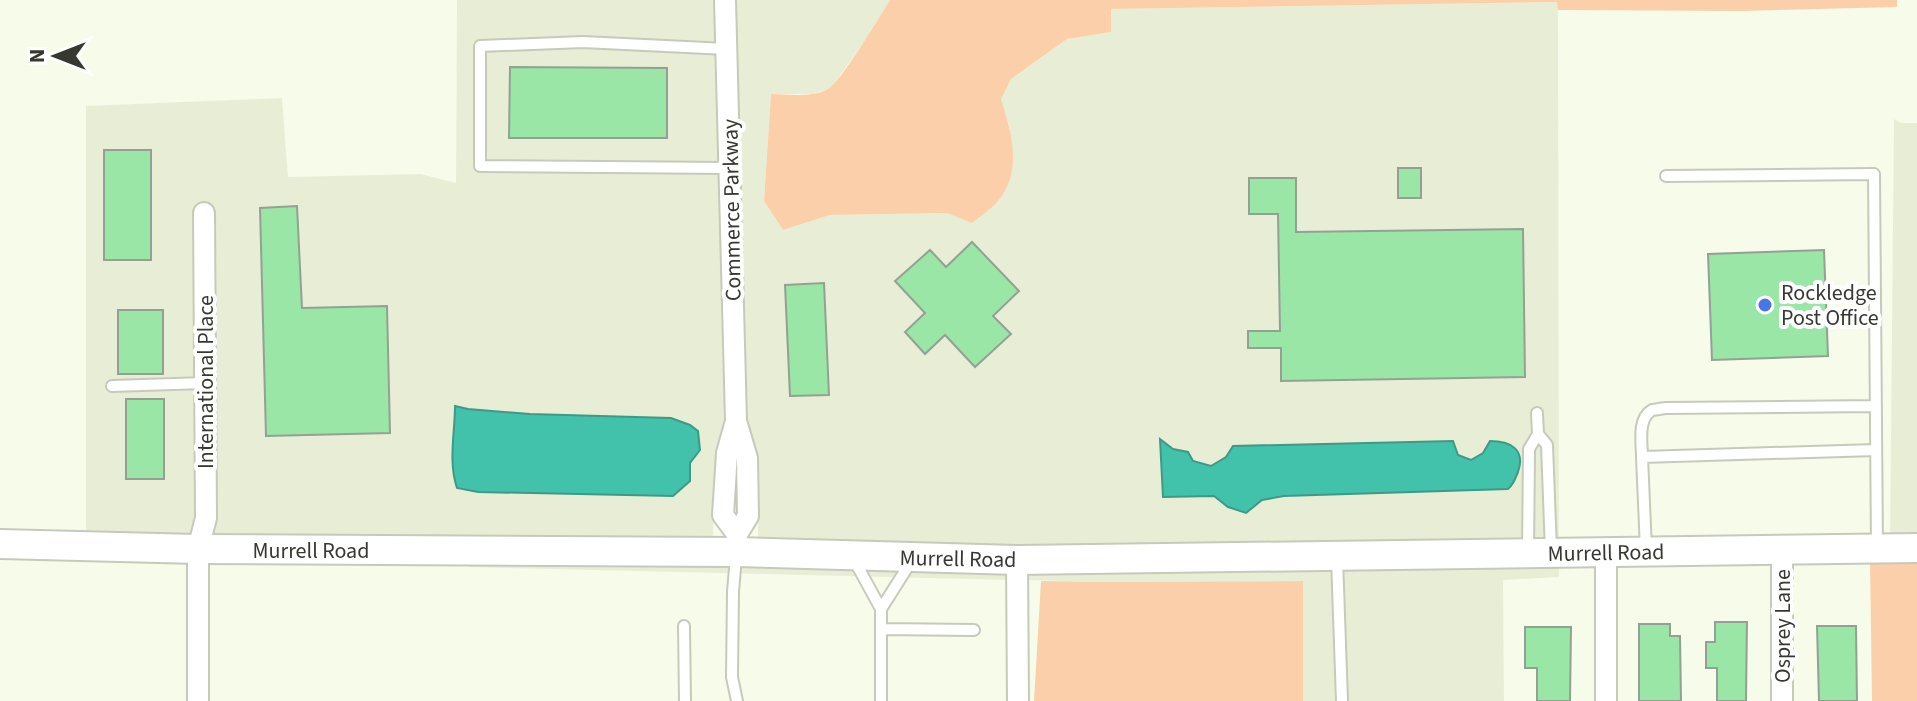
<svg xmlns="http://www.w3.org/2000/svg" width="1917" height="701" viewBox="0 0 1917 701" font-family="'Source Sans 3',sans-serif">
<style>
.built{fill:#e8eed6;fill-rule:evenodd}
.green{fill:#fbcfaa}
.water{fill:#42c2ab;stroke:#3e9986;stroke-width:2}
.building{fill:#99e6a6;stroke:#93a195;stroke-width:2}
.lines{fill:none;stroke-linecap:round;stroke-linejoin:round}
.lane-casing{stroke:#c6caba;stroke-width:14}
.street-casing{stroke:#c6caba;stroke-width:24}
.secondary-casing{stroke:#c6caba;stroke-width:32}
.lane{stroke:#fff;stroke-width:10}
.street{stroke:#fff;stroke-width:20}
.secondary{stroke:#fff;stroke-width:28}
.poi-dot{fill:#4b74e7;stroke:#fff;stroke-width:3}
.labels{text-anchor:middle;stroke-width:8;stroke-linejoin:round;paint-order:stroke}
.street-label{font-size:22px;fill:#363831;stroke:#fff}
.poi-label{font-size:22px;fill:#363831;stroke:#fff;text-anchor:start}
</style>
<rect width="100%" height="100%" fill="#f7fcea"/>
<path class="built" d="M457 0H716L726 414 725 415 726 421 714 490 713 544 209 541 215 518 212 205H195L197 517 191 541 86 539V106L282 98 288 177 421 174 456 183ZM455 406 468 409 530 414 671 418 700 450 690 463 673 496 478 492 457 488Z
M735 0H890L864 42 831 88 813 94H771L764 201 783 230 830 215 947 213 1010 129 1000 99 1011 79 1067 39 1110 32 1111 9 1558 2 1559 545 1327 548 758 545V504L745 420ZM1161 440 1193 461 1211 466 1226 457 1458 455 1471 460 1503 441 1479 491 1304 495 1262 500 1228 507Z
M1894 119 1901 123H1917V540L1890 541Z
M468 559 1008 568V580L469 567Z
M1559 561V577L1503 580 1504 701H1303V581L1109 582 1027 580 1026 567Z"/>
<path class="green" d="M890 0H1897V7L1739 11 1558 10 1557 2 1111 9V32L1067 39 1011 79 1001 99C1012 134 1023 172 997 202 990 210 980 216 972 223L947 213 830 215 783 230 764 201 771 94C789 94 812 98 828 89 841 82 880 16 890 0Z
M1870 557H1917V701H1872Z
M1041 581 1109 582 1303 581V701H1034Z"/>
<path class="water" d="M455 406 468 409 530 414 671 418 690 425 698 431 700 450 690 463V481L673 496 478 492 457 488C448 461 455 433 455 406Z
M1160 439 1173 449 1188 452 1193 461 1211 466 1226 457 1233 446 1453 441 1458 455 1471 460 1483 453 1490 441C1510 441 1526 449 1518 472 1515 479 1514 484 1508 489L1284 496 1262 500 1246 513 1228 507 1214 496 1163 497Z"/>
<path class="building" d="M510 67 667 68V138H509Z
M104 150H151V260H104Z
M1398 168H1421V198H1398Z
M1249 178H1296V232L1523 229 1525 377 1281 381V348H1248V331H1280L1278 214H1249Z
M297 206 302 308 387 306 390 433 266 436 260 208Z
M972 242 1019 291 993 316 1011 334 975 367 945 335 925 354 905 332 925 313 895 281 930 250 946 267Z
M1824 250 1828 356 1712 360 1708 254Z
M824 283 829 395 790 396 785 285Z
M118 310H163V374H118Z
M126 399H164V479H126Z
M1715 622H1747L1746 701H1717V668H1706V642H1715Z
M1639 624H1670V636H1680L1681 701H1639Z
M1817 626H1856L1857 701H1819Z
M1525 627H1571L1570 701H1537V668H1525Z"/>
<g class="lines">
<defs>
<path id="lane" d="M727 49 583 42 480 46V166L730 168
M1666 176 1874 174 1877 547
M112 386 205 383
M1537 413 1538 434
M1642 457C1642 443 1637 419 1652 410 1653 410 1665 408 1666 408L1876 406
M1646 549 1642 457 1876 450
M1528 553 1529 449 1538 434 1547 445 1551 551
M736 556 733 592 732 677 737 701
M853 558 881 609V701
M1337 558 1342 701
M881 609 912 560
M684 626 685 701
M881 629 974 630"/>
<path id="street" d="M725 0 736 421 727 453 723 515 737 534
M736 421 747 458 748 516 737 534V544
M1782 551V701
M1017 560 1018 701
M198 701V549L206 518 204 213
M1606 701V552"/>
<path id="secondary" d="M0 544 198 549 736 552 1017 560 1917 548"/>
</defs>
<use href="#lane" class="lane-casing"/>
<use href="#street" class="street-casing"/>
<use href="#secondary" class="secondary-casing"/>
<use href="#lane" class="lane"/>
<use href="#street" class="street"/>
<use href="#secondary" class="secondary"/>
</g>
<circle class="poi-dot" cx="1765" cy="305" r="8"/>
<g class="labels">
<g class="street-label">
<text transform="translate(731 210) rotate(-91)" y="8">Commerce Parkway</text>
<text transform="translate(205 382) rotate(-90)" y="8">International Place</text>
<text x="311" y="558">Murrell Road</text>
<text transform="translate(1606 552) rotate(-1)" y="8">Murrell Road</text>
<text transform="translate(958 558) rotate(1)" y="8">Murrell Road</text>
<text transform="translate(1782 626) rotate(-90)" y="8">Osprey Lane</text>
</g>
<g class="poi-label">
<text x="1781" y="300">Rockledge<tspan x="1781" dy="25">Post Office</tspan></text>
</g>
</g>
<g transform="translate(56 56) rotate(270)" stroke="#ffffff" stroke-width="6" paint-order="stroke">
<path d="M0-6L14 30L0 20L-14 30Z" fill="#363831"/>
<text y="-12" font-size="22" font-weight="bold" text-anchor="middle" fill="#363831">N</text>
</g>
</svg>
